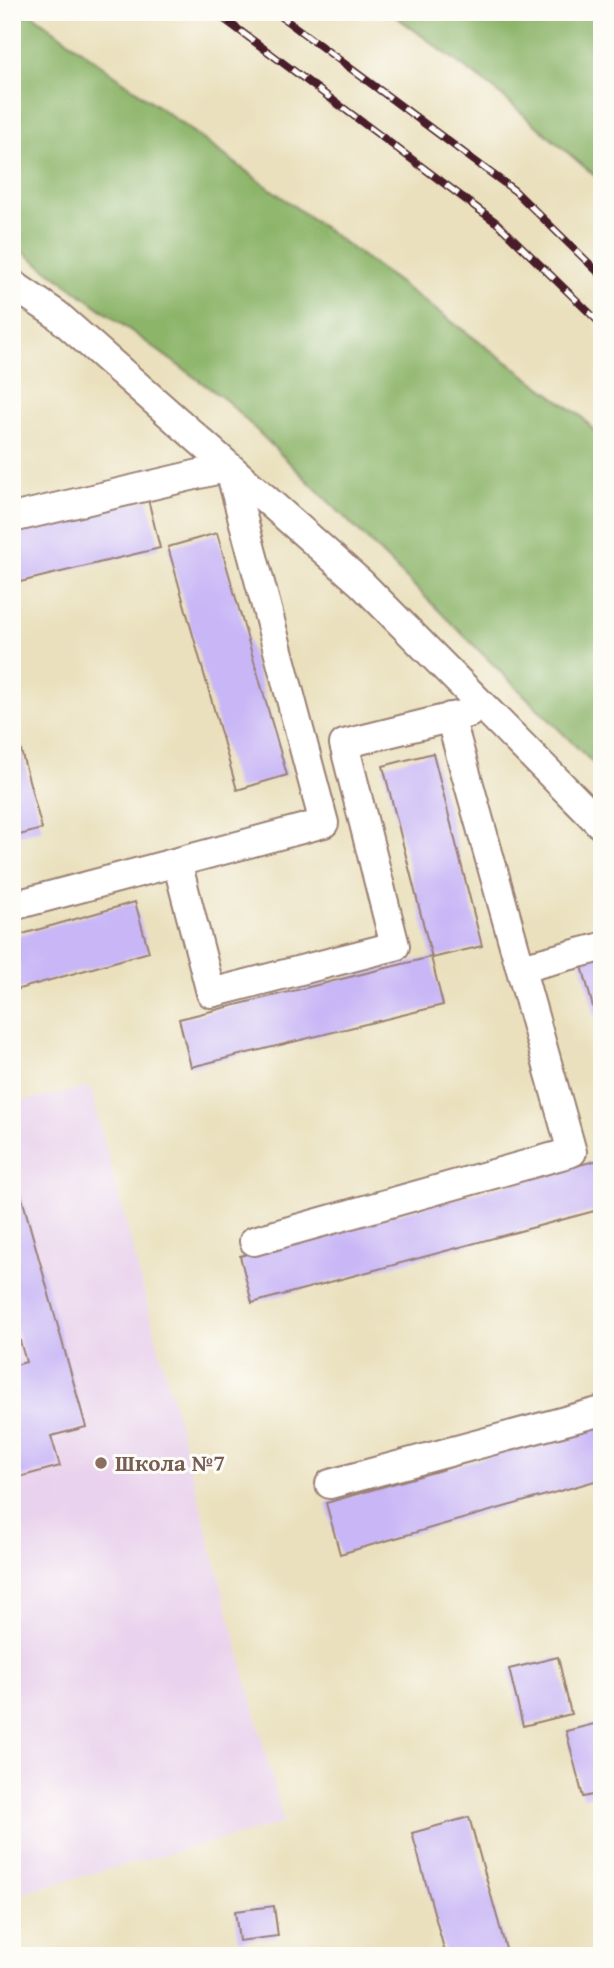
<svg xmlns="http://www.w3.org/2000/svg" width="614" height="1968" viewBox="0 0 614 1968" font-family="'Gentium Book Plus',serif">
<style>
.built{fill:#e9d2ed}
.forest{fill:#8db56b;stroke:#6c6a4b;stroke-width:2}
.building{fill:#c8b6f6}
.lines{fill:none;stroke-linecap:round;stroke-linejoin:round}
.minor-casing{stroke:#9a8074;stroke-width:32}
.minor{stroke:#fff;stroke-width:28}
.rail-casing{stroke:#4a1f2b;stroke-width:8}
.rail{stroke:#fdfcf7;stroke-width:5;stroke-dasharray:16;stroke-linecap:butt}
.education-dot{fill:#8d6e63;stroke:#fdfcf7;stroke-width:2.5}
.labels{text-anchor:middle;stroke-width:6;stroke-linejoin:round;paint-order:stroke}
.education-label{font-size:23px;font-weight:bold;fill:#785e54;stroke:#fdfcf7;text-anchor:start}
</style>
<rect width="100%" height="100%" fill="#fdfcf7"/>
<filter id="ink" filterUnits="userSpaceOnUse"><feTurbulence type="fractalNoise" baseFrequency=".0143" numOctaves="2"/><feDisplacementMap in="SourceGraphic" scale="14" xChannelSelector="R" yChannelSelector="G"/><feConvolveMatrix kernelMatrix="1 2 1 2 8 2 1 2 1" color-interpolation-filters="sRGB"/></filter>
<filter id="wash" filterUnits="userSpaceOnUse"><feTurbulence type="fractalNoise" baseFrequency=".00686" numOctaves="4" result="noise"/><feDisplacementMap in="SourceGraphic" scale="28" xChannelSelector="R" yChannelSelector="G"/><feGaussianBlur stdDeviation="1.57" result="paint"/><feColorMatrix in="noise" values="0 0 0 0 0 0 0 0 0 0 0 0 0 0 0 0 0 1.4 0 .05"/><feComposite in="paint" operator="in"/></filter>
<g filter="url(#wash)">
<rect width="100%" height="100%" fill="#eae0bd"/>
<path class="built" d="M90 1087 284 1823 12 1895V1103Z"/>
<path class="forest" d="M12 12H29L582 417 602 440V772L227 401 12 244Z
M390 12H602V182L495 90Z"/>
<g id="blocks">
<path class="building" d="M148 499 160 548 12 584V532Z
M217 533 287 775 237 790 168 547Z
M12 717 42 829 12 837Z
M433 753 482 946 432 958 383 766Z
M135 902 149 952 12 991V937Z
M602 952V1038H601L580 958Z
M431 957 443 1005 191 1067 179 1019Z
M602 1159V1209L252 1303 240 1256Z
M17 1180 86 1427 51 1436 60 1466 12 1479V1366L26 1362 12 1313V1182Z
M602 1424V1479L340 1554 326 1503Z
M558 1657 571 1714 523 1726 509 1669Z
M602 1722V1793L583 1797 566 1731Z
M469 1817 508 1956H446L412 1833Z
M274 1906 278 1936 239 1941 235 1911Z"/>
</g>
</g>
<g filter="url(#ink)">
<use href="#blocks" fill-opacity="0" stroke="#9a8074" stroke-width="2"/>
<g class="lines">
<defs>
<path id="minor" d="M12 284 56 314 361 583 602 826
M12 518 229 467 324 823 12 906
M177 862 211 993 395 946 344 744 469 713
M521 968 602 947
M254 1241 572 1152 450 717
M330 1484 602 1411"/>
</defs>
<use href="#minor" class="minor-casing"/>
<use href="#minor" class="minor"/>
<defs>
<path id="rail" d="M215 12 497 223 602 325
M275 12 515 191 602 276"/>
</defs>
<use href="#rail" class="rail-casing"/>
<use href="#rail" class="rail"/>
</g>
</g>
<circle class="education-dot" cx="101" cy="1463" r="7"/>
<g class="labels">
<g class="education-label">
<text x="115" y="1471">Школа №7</text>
</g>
</g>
<rect width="614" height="1968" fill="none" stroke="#fdfcf7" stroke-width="42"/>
</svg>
